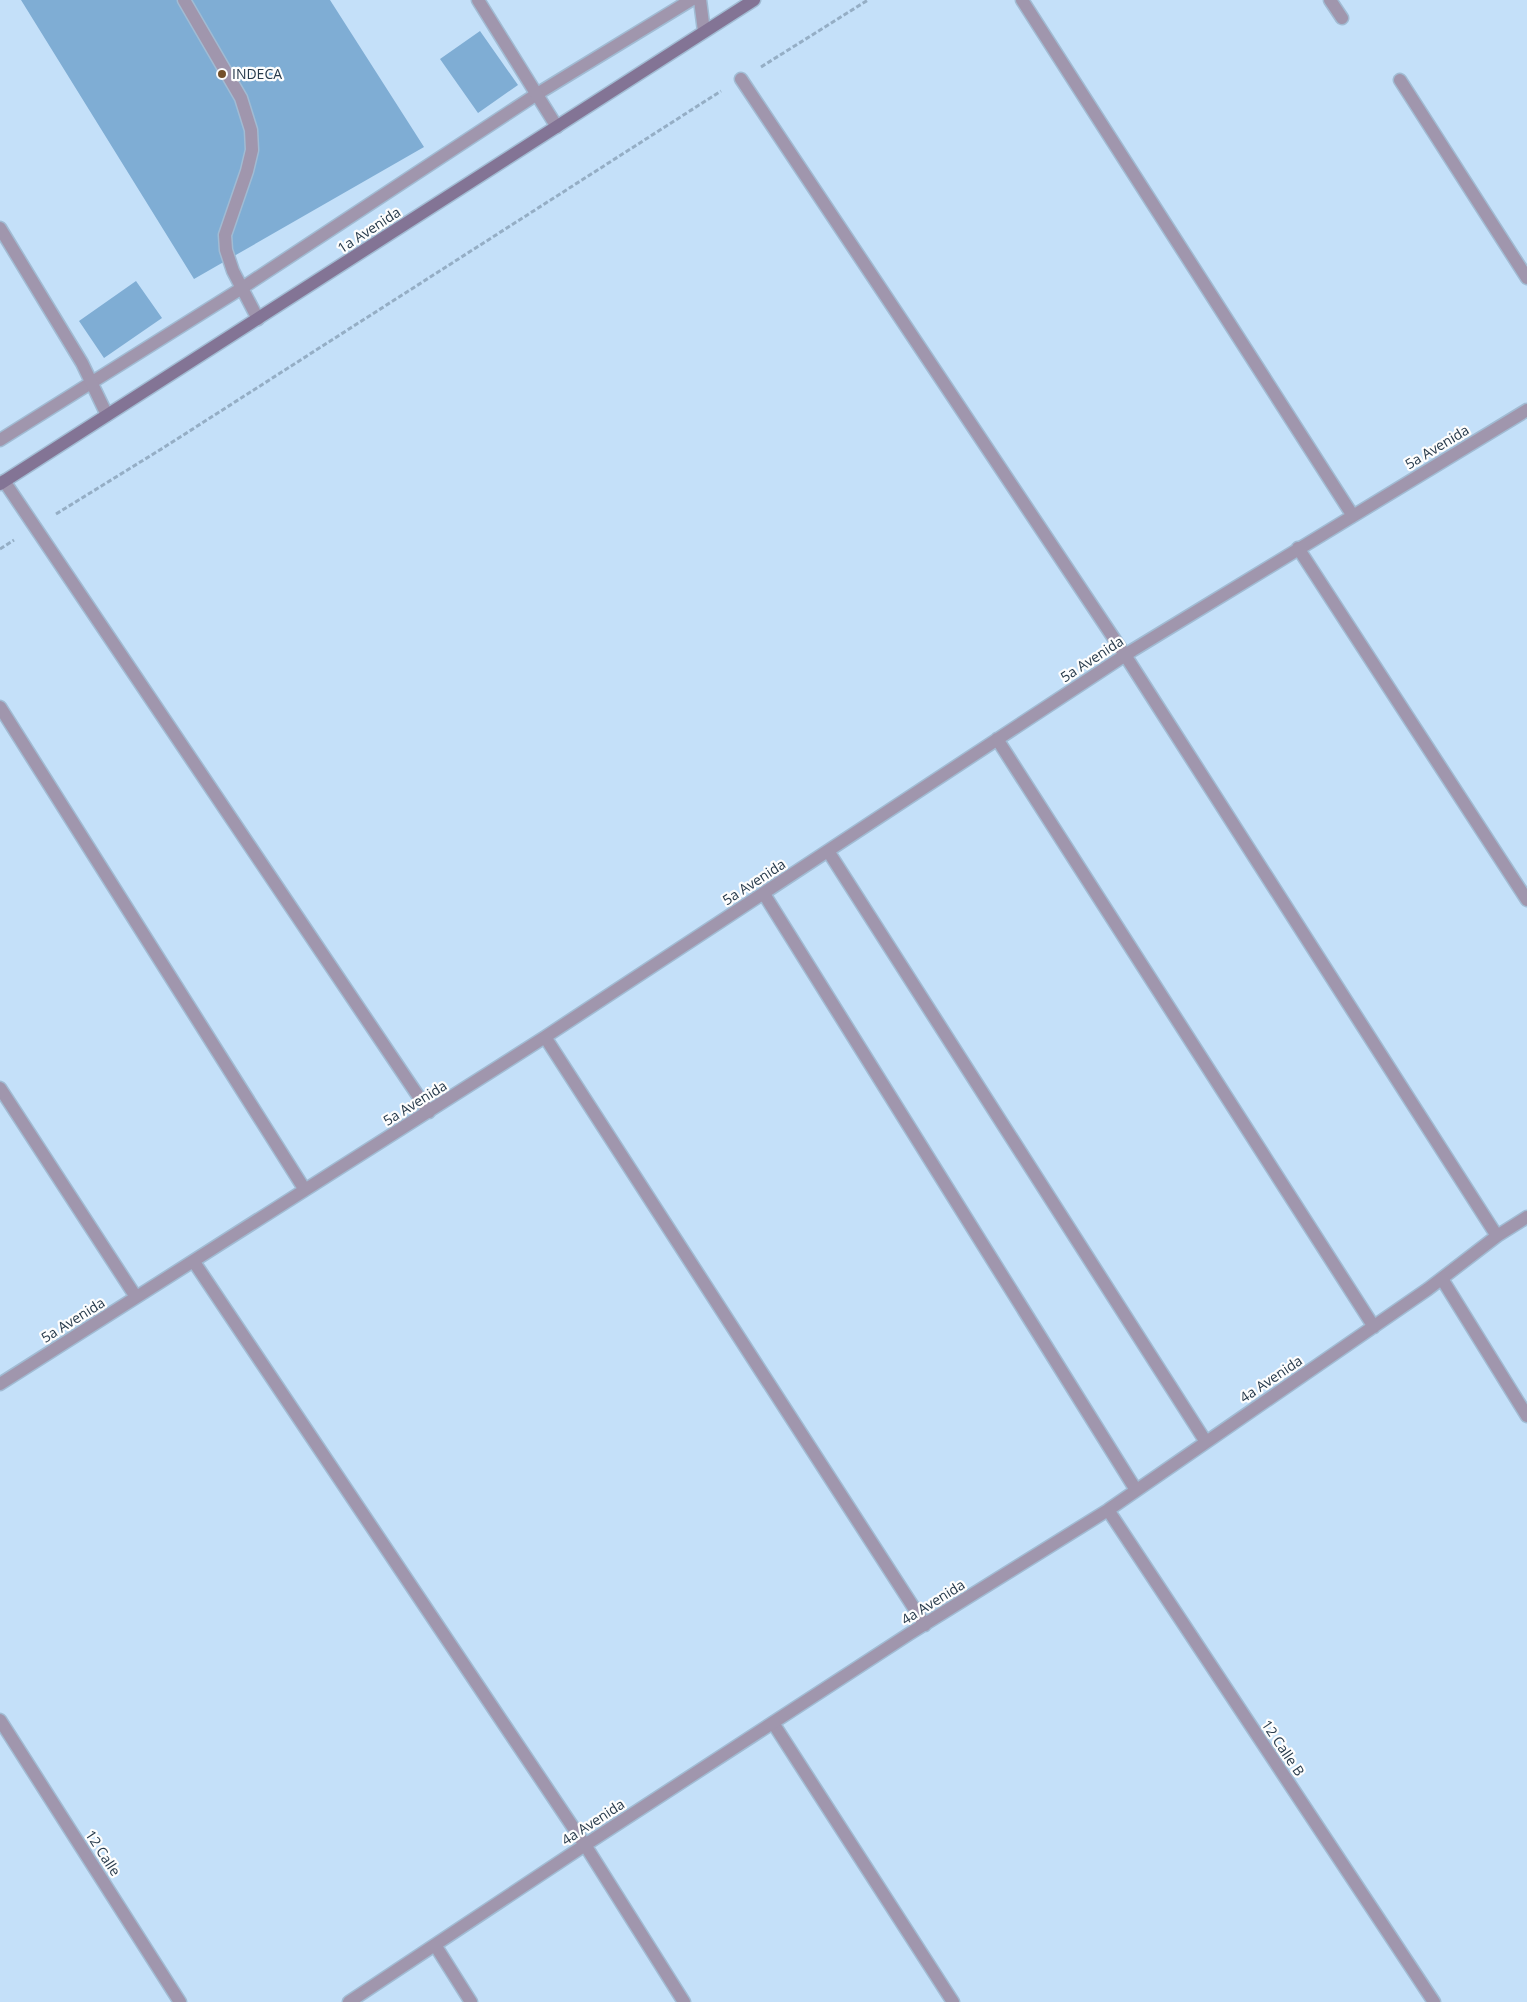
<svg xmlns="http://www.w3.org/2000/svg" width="1527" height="2002" viewBox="0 0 1527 2002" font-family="'Open Sans',sans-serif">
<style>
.building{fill:#7fadd4}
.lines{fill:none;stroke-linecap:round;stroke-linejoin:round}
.service-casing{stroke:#a1bbd3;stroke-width:15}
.minor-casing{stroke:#a1bbd3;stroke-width:15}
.secondary-casing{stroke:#a1bbd3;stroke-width:15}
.path{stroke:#95aec5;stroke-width:3;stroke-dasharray:5 2.5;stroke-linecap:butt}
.service{stroke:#a096ad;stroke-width:12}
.minor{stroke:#a096ad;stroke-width:12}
.secondary{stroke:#837495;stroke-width:12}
.poi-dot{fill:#74502a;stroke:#fdfdfd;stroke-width:2}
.labels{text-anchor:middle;stroke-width:4.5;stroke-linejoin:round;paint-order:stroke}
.poi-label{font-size:14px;fill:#273a4b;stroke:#fdfdfd;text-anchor:start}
.street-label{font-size:14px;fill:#273a4b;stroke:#fdfdfd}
</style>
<rect width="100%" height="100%" fill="#c4e0f9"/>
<path class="building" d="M21 0H330L424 147 194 279Z
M480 31 518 85 478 113 440 59Z
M136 281 162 318 104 358 79 321Z"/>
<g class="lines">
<defs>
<path id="service" d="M184 0 241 98 251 130 252 150 247 171 225 235 226 250 233 271 258 319
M700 0 704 31
M0 440 242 288 537 94 691 0
M773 1723 953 2002"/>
<path id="minor" d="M478 0 557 127
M1022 0 1353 516
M1330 0 1342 18
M741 79 1125 655 1497 1236
M1400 80 1527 278
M0 228 82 363 107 415
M4 481 429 1112
M1298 548 1527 900
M0 707 305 1190
M997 739 1374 1327
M828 851 1206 1442
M764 894 1136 1490
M545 1037 925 1625
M0 1088 136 1297
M194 1262 585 1845 684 2002
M1442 1279 1527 1416
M0 1384 545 1037 1133 650 1527 410
M1108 1510 1434 2002
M0 1720 180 2002
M435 1945 471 2002
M349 2002 585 1845 909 1634 1108 1510 1428 1289 1497 1236 1527 1217"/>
<path id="secondary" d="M0 484 754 0"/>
</defs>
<use href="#service" class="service-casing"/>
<use href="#minor" class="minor-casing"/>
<use href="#secondary" class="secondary-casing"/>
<path class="path" d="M761 67 868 0
M56 514 163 448 721 91
M0 549 14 540"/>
<use href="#service" class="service"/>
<use href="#minor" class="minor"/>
<use href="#secondary" class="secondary"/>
</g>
<circle class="poi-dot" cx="222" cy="74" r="5"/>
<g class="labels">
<g class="poi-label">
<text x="232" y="79">INDECA</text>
</g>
<g class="street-label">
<text transform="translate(369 230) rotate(-33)" y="5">1a Avenida</text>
<text transform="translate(1437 447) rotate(-31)" y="5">5a Avenida</text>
<text transform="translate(1092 659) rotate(-33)" y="5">5a Avenida</text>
<text transform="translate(754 882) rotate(-33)" y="5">5a Avenida</text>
<text transform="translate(415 1103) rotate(-32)" y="5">5a Avenida</text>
<text transform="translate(73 1320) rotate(-32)" y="5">5a Avenida</text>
<text transform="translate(1271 1379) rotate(-34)" y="5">4a Avenida</text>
<text transform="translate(933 1602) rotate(-32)" y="5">4a Avenida</text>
<text transform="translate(1283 1748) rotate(56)" y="5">12 Calle B</text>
<text transform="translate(593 1822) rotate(-33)" y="5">4a Avenida</text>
<text transform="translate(103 1853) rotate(57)" y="5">12 Calle</text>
</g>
</g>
</svg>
